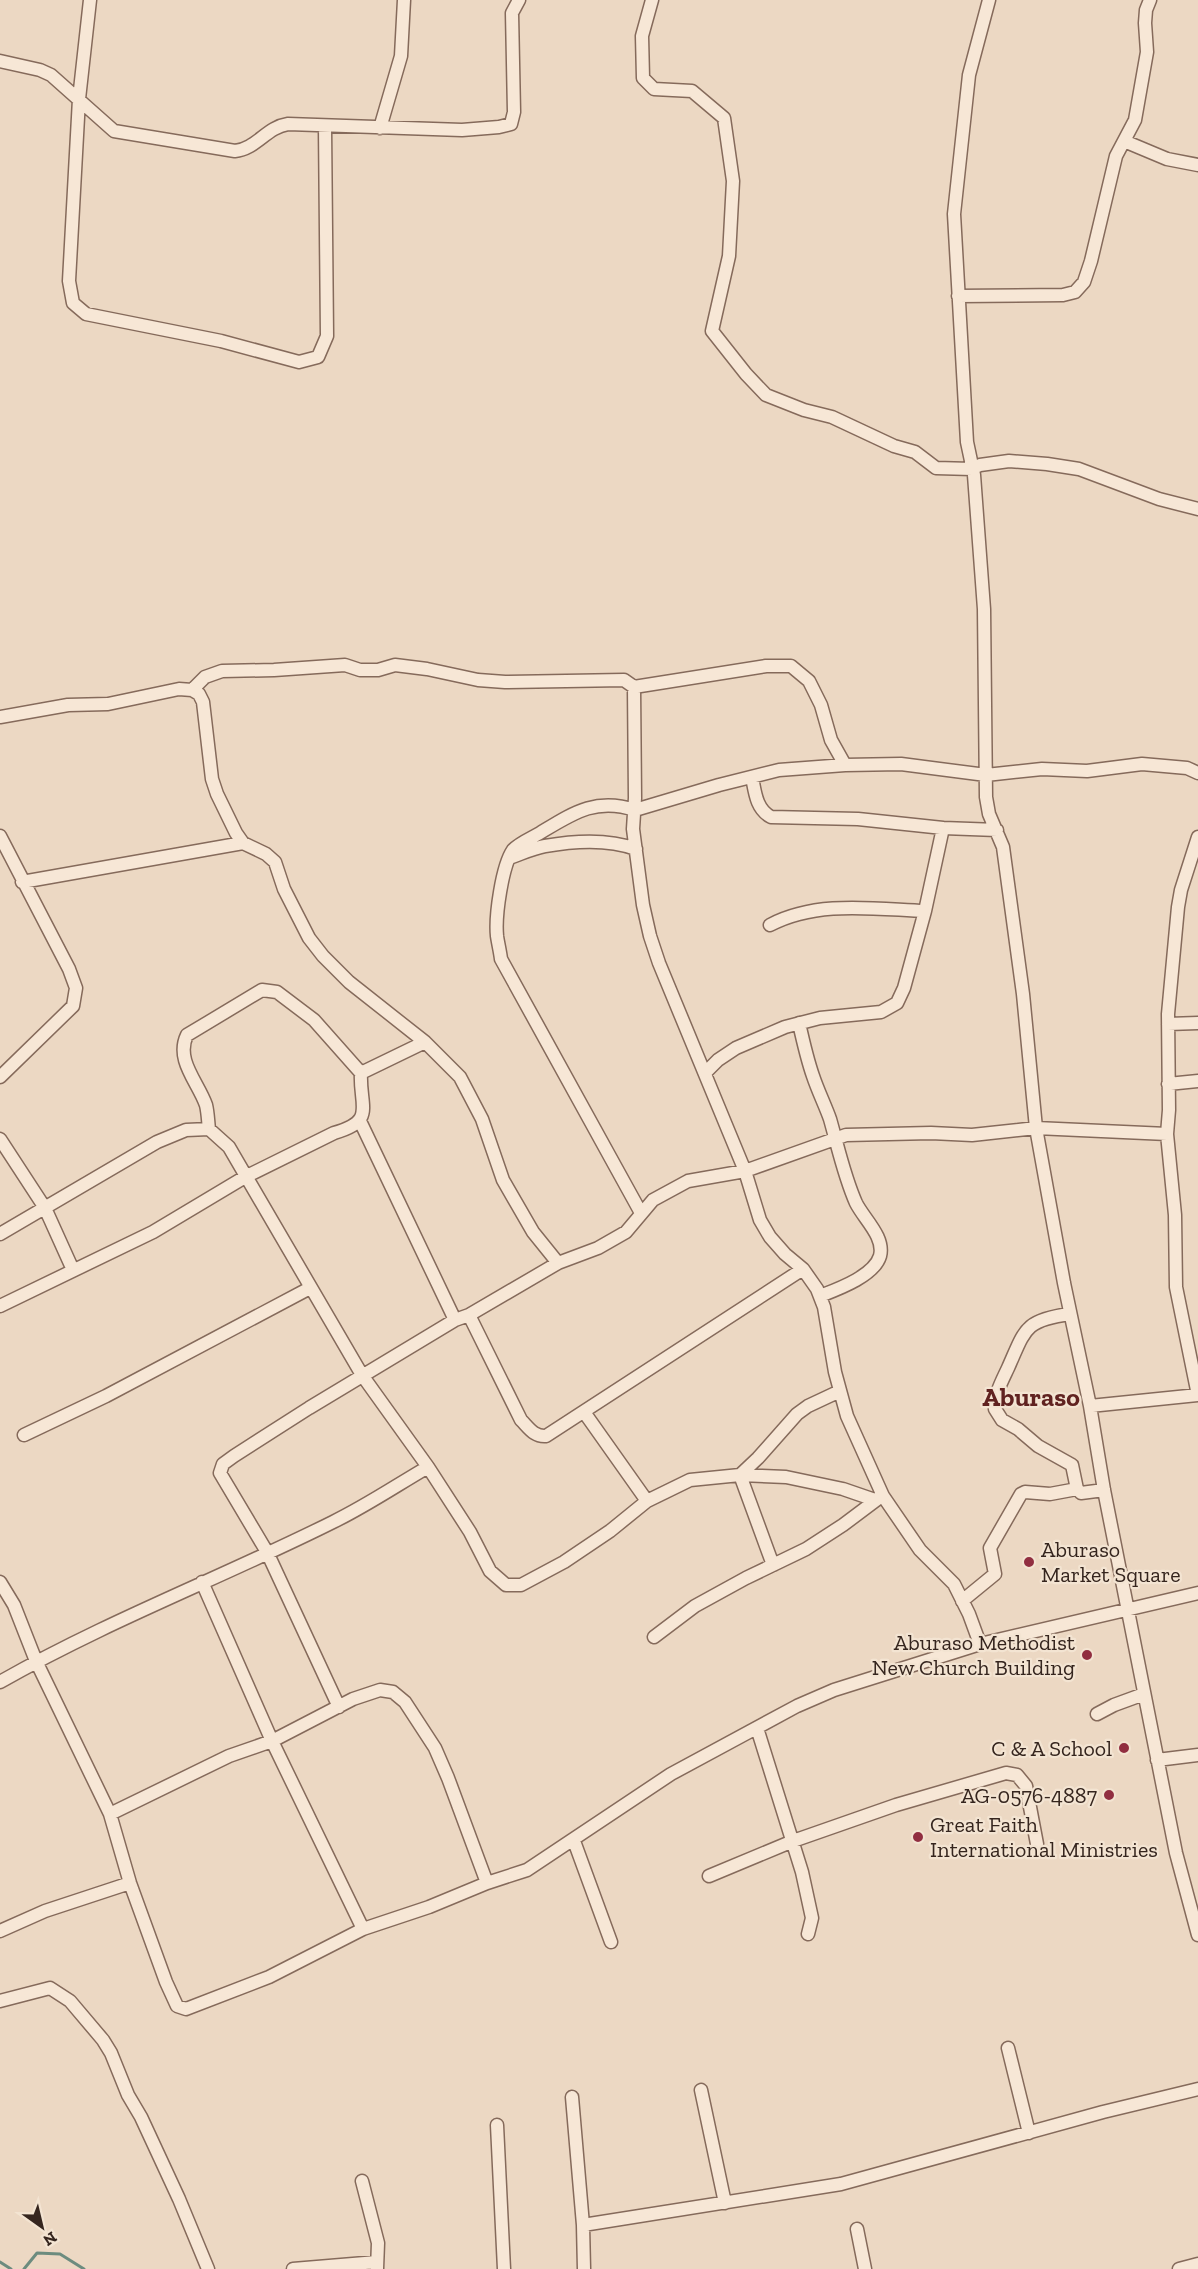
<svg xmlns="http://www.w3.org/2000/svg" width="1198" height="2269" viewBox="0 0 1198 2269" font-family="'Zilla Slab',serif">
<style>
.lines{fill:none;stroke-linecap:round;stroke-linejoin:round}
.stream{stroke:#6c8c7f;stroke-width:3}
.street-casing{stroke:#856a5b;stroke-width:15}
.street{stroke:#f7e7d6;stroke-width:12}
.poi-dot{fill:#912e40;stroke:#f3e4d2;stroke-width:2}
.labels{text-anchor:middle;stroke-width:4.5;stroke-linejoin:round;paint-order:stroke}
.poi-label{font-size:22px;fill:#35251e;stroke:#f3e4d2;text-anchor:end}
.quarter-label{font-size:26px;font-weight:bold;fill:#602220;stroke:#f3e4d2}
</style>
<rect width="100%" height="100%" fill="#ecd8c3"/>
<g class="lines">
<path class="stream" d="M0 2262 11 2269
M24 2269 37 2253 60 2254 84 2269"/>
<defs>
<path id="street" d="M90 0 79 99 69 281 73 303 86 314 221 341 299 362 318 357 327 336 325 127
M652 0 642 36 643 78 654 89 692 91 724 118 733 181 729 256 712 331 746 374 766 395 804 410 832 417 894 446 915 452 936 468 972 469 980 465 1009 461 1047 464 1079 469 1159 499 1198 509
M989 0 969 75 954 214 967 442 974 475 984 609 986 797 989 814 1003 847 1023 994 1036 1128 1064 1283 1090 1406 1104 1490 1176 1853 1198 1935
M0 61 40 70 51 75 114 131 235 151C256 149 267 127 288 124L462 130 499 127 511 124 514 112 512 13 519 0
M380 128 401 56 404 0
M1124 141 1167 159 1198 165
M958 296 1063 295 1075 292 1084 282 1091 261 1116 156 1135 120 1147 52 1145 23 1146 10 1150 0
M634 687 766 666H791L809 681 821 705 831 740 845 765
M192 690 205 677 222 671 274 670 345 665 360 670H378L395 665 427 669 478 680 505 682 624 680 634 687 635 798 633 829 643 905 650 936 659 963 745 1171 760 1220 770 1237 785 1254 803 1269 817 1289 824 1307 835 1372 847 1416 883 1496 920 1550 954 1584 969 1614 980 1644
M0 717 68 705 108 704 179 689 192 690 199 694 203 702 212 779 217 794 236 833 243 843 266 854 275 862 284 889 309 938 323 956 349 982 425 1042 460 1077 482 1119 503 1180 533 1232 558 1263
M752 777C755 792 756 809 771 817L858 819 943 828
M0 836 69 969 76 988 73 1006 0 1077
M1198 837 1181 890 1178 907 1168 1014 1169 1110 1167 1134 1175 1215 1176 1287 1198 1395
M509 858C521 854 533 848 545 846 573 841 609 839 636 849
M22 882 243 843
M770 925C817 900 874 909 925 911
M799 1023C803 1041 807 1059 813 1076 818 1091 825 1105 830 1119 838 1147 844 1176 856 1203 864 1219 885 1237 880 1256 874 1276 838 1289 820 1296
M1168 1024 1198 1023
M705 1073 718 1060 736 1048 785 1027 820 1018 881 1012 897 1003 904 988 925 911 943 828 997 830
M1168 1084 1198 1081
M360 1121 455 1320
M209 1129C208 1122 208 1113 206 1105 198 1082 175 1060 187 1035L262 990 277 992 314 1020 361 1073
M0 1139 45 1208 73 1270
M641 1213 501 959C500 951 498 943 497 936 495 916 502 866 513 850 519 843 532 838 540 833 573 813 596 797 635 810L719 785 779 770 845 765 901 764 986 775 1042 769 1087 771 1142 764 1187 768 1198 773
M0 1234 157 1142 186 1130 209 1129 229 1147 362 1375 428 1467 470 1532 490 1571 506 1585H521L564 1562 610 1531 647 1501 690 1480 740 1475 786 1477 843 1489 875 1500
M0 1306 153 1232 245 1177 334 1133C377 1121 359 1106 361 1073L425 1042
M1070 1314C1024 1320 1025 1330 1008 1368 1002 1381 994 1395 995 1409L1002 1420 1018 1429 1038 1446 1072 1465 1077 1489 1081 1493 1104 1490
M469 1315 521 1420C529 1428 534 1437 546 1436L803 1269
M1090 1406 1198 1395
M584 1412 647 1501
M24 1435 106 1396 310 1288
M740 1475 758 1458 797 1414 808 1406 840 1391
M740 1475 773 1565
M0 1582 14 1605 36 1661 110 1814 130 1883 166 1982 177 2006 186 2009 269 1977 363 1929 429 1907 487 1883 527 1870 671 1774 797 1706 834 1690 980 1644 1198 1593
M202 1582 272 1741 363 1929
M962 1601 995 1574 990 1548 1021 1494 1025 1492 1050 1494 1077 1489
M654 1637 695 1606 746 1578 806 1549 843 1525 879 1498
M0 1682C107 1621 223 1577 333 1522 366 1506 397 1485 428 1467
M339 1707 267 1552 220 1473 223 1464 234 1456 309 1408 455 1320 469 1315 558 1263 598 1248 626 1232 653 1200 688 1181 745 1171 846 1135 931 1133 972 1135 1036 1128 1167 1134
M1097 1714 1114 1705 1144 1694
M757 1728 802 1872 812 1918 808 1934
M1157 1760 1198 1755
M110 1814 229 1756 272 1741 353 1699 380 1690 393 1692 405 1702 435 1748 448 1778 487 1883
M574 1841 611 1942
M709 1876 793 1841 896 1805 1006 1773 1017 1775 1026 1786 1037 1844
M0 1931 45 1911 130 1883
M0 2001 50 1988 70 2001 103 2040 111 2053 128 2095 141 2117 179 2199 208 2269
M1008 2048 1029 2133
M701 2090 725 2203
M572 2097 583 2225 584 2269
M497 2125 504 2269
M362 2181 378 2243 377 2269
M583 2225 841 2184 1103 2112 1198 2089
M857 2229 865 2269
M293 2269 377 2262
M1179 2269 1198 2264"/>
</defs>
<use href="#street" class="street-casing"/>
<use href="#street" class="street"/>
</g>
<g class="poi-dot">
<circle cx="1029" cy="1562" r="6"/>
<circle cx="1087" cy="1655" r="6"/>
<circle cx="1124" cy="1748" r="6"/>
<circle cx="1109" cy="1795" r="6"/>
<circle cx="918" cy="1837" r="6"/>
</g>
<g class="labels">
<g class="poi-label">
<text x="1041" y="1557" text-anchor="start">Aburaso<tspan x="1041" dy="25">Market Square</tspan></text>
<text x="1075" y="1650">Aburaso Methodist<tspan x="1075" dy="25">New Church Building</tspan></text>
<text x="1112" y="1756">C &amp; A School</text>
<text x="1097" y="1803">AG-0576-4887</text>
<text x="930" y="1832" text-anchor="start">Great Faith<tspan x="930" dy="25">International Ministries</tspan></text>
</g>
<g class="quarter-label">
<text x="1031" y="1406">Aburaso</text>
</g>
</g>
<g transform="translate(42 2227) rotate(146)" stroke="#f3e4d2" stroke-width="4.5" paint-order="stroke">
<path d="M0-4.5L10 22L0 15L-10 22Z" fill="#35251e"/>
<text y="-9" font-size="16" font-weight="bold" text-anchor="middle" fill="#35251e">N</text>
</g>
</svg>
